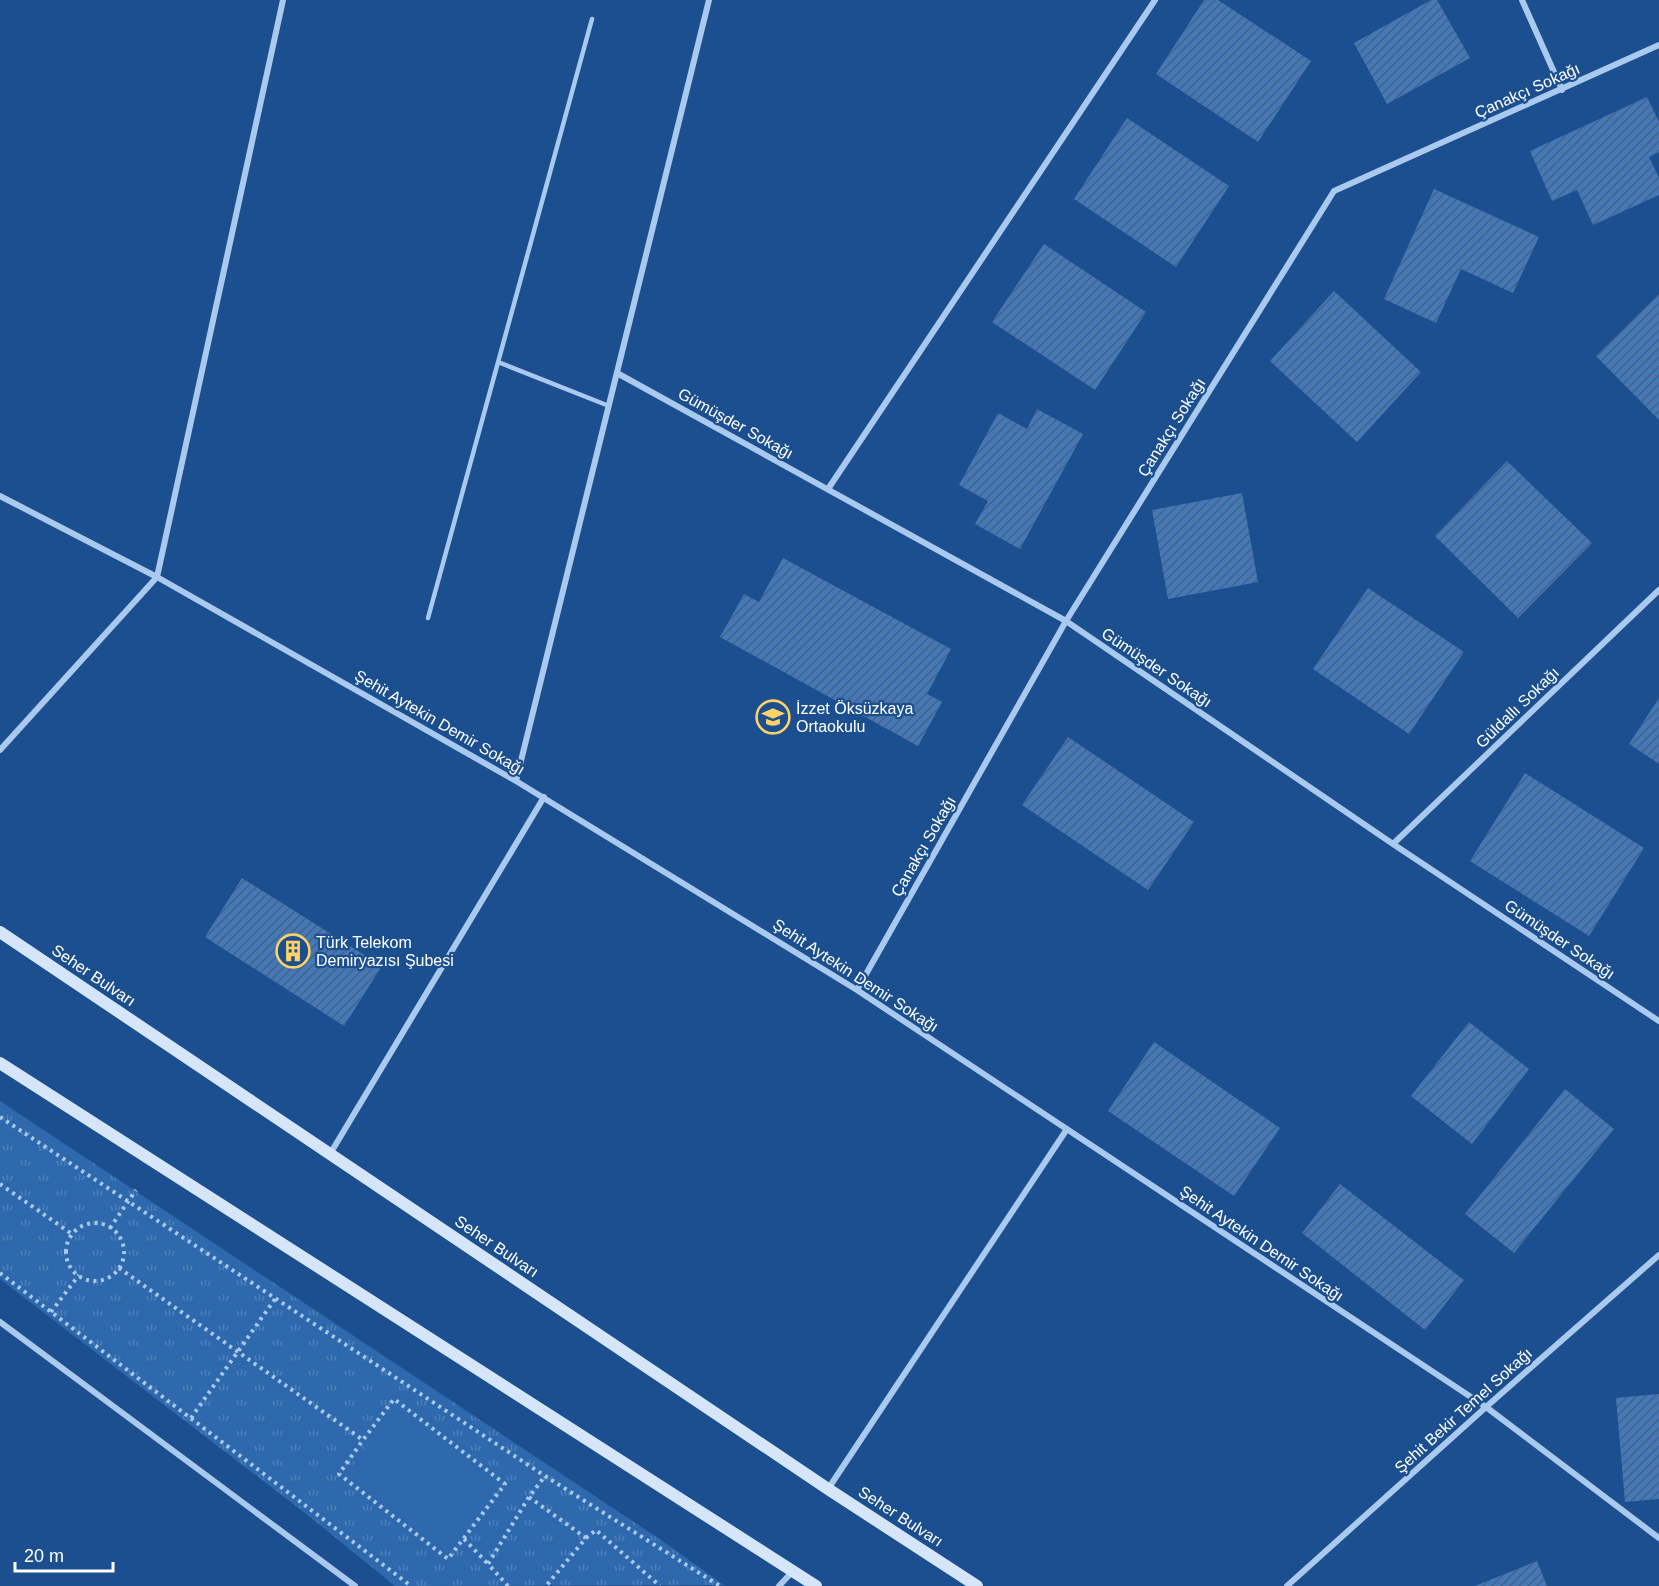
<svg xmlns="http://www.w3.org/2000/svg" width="1659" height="1586" viewBox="0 0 1659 1586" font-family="Arial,sans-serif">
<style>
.park{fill:url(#park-tufts)}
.garden{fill:#2e69ad}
.building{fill:url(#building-hatch)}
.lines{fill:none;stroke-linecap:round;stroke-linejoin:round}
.path{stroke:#a9c9ee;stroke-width:4;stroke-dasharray:3 4.5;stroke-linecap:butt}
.lane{stroke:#a9c9ee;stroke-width:4.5}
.street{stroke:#a9c9ee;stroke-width:6}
.secondary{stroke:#d6e6fa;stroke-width:12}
.labels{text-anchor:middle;stroke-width:4.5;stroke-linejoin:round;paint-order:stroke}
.street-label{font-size:16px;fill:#fff;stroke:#1b4f8f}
.poi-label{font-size:16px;fill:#fff;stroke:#1b4f8f;text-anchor:start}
</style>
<defs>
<pattern id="park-tufts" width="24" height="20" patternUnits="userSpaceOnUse" patternTransform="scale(1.5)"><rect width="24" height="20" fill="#2e69ad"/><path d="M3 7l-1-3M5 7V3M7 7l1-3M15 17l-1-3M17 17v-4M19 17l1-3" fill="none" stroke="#4d80b9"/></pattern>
<pattern id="building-hatch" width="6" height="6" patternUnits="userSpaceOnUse" patternTransform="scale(1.5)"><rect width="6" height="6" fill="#4478b7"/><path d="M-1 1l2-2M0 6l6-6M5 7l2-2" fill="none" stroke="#486282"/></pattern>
</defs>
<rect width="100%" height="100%" fill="#1b4f8f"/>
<path class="park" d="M0 1101 661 1540 724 1585 395 1586 305 1513 0 1279Z"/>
<path class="garden" d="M396 1407 500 1484 447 1552 343 1478Z"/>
<path class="building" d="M1204 0H1218L1311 61 1258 142 1156 74Z
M1431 0H1437L1470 58 1387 104 1354 43Z
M1647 97 1659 122V152L1649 157 1659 178V195L1593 225 1577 190 1552 201 1530 151Z
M1127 118 1229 186 1176 267 1074 199Z
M1434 189 1539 237 1513 293 1461 269 1436 323 1384 299Z
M1044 244 1146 312 1095 390 992 322Z
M1334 291 1421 372 1357 442 1270 361Z
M1659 294V420L1596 356Z
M1037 409 1083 434 1020 549 975 524 988 501 959 485 998 413 1027 429Z
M1507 461 1592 543 1518 618 1435 536Z
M1242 493 1258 582 1168 599 1152 510Z
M783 558 951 649 927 694 942 702 918 746 720 637 744 594 759 602Z
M1368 588 1464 652 1409 734 1313 669Z
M1659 698V764L1629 744Z
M1068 737 1194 822 1148 890 1022 805Z
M1525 773 1644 848 1589 936 1470 861Z
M242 878 382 966 344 1026 205 937Z
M1469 1022 1529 1069 1472 1144 1411 1096Z
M1154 1042 1280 1128 1234 1196 1108 1111Z
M1565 1089 1614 1129 1514 1253 1465 1214Z
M1340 1184 1464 1280 1425 1330 1302 1233Z
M1659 1394V1499L1625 1502 1616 1398Z
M1537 1561 1547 1586H1475Z"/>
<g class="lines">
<path class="path" d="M0 1117 545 1476 720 1586
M0 1184 72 1234
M66 1252a29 29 0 1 1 58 0a29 29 0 1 1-58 0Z
M110 1228 136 1190
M119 1268 363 1440 394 1399 505 1484 448 1559 339 1474 363 1440
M0 1273 411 1586
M51 1312 79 1275
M191 1418 275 1299
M529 1497 586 1538 546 1586
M586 1538 596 1530 660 1586
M464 1539 488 1564
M508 1586 488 1564 529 1497 545 1476"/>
<path class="lane" d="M498 362 609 406
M428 618 592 19"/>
<path class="street" d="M1522 0 1562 90
M617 373 1066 621 1393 844 1659 1021
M828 489 1155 0
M0 496 157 577 516 781 857 990 1486 1407 1659 1538
M0 750 157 577 283 0
M516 781 709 0
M1393 844 1659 590
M857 990 1066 621 1334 191 1659 45
M330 1154 544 797
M0 1322 355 1586
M828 1489 1067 1129
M779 1586 793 1571
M1287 1586 1486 1407 1659 1255"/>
<path class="secondary" d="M0 932 828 1489 977 1586
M0 1063 816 1586"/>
</g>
<defs>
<symbol id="school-ring" viewBox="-11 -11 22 22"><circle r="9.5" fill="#1b4f8f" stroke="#ffd166" stroke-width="1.5"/><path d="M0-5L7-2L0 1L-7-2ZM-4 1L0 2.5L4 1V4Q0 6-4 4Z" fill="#ffd166"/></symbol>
<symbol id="building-ring" viewBox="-11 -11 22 22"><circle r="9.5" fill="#1b4f8f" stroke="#ffd166" stroke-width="1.5"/><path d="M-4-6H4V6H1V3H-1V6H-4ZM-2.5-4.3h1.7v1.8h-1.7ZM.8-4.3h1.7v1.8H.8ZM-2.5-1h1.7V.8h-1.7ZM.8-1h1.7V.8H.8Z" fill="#ffd166"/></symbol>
</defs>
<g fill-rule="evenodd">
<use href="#school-ring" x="754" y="698" width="38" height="38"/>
<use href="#building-ring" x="274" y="932" width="38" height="38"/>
</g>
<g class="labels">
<g class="street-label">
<text transform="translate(1527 90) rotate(-24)" y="6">Çanakçı Sokağı</text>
<text transform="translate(736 423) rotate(29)" y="6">Gümüşder Sokağı</text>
<text transform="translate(1171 427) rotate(-58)" y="6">Çanakçı Sokağı</text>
<text transform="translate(1157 667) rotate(34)" y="6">Gümüşder Sokağı</text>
<text transform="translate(1517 707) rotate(-44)" y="6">Güldallı Sokağı</text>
<text transform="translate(440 722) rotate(30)" y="6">Şehit Aytekin Demir Sokağı</text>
<text transform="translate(923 846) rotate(-60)" y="6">Çanakçı Sokağı</text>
<text transform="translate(1560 939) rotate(34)" y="6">Gümüşder Sokağı</text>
<text transform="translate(94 975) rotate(34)" y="6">Seher Bulvarı</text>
<text transform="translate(856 975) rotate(33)" y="6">Şehit Aytekin Demir Sokağı</text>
<text transform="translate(1262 1243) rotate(34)" y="6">Şehit Aytekin Demir Sokağı</text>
<text transform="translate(497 1246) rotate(34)" y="6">Seher Bulvarı</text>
<text transform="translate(1463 1410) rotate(-42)" y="6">Şehit Bekir Temel Sokağı</text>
<text transform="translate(901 1516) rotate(33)" y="6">Seher Bulvarı</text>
</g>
<g class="poi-label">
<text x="796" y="714">İzzet Öksüzkaya<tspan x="796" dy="18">Ortaokulu</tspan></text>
<text x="316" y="948">Türk Telekom<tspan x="316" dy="18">Demiryazısı Şubesi</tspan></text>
</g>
</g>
<path d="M15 1562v9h98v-9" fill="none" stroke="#ffffff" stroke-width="3"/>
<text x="24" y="1562" font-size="18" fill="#ffffff" stroke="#1b4f8f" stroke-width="4.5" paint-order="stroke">20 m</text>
</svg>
